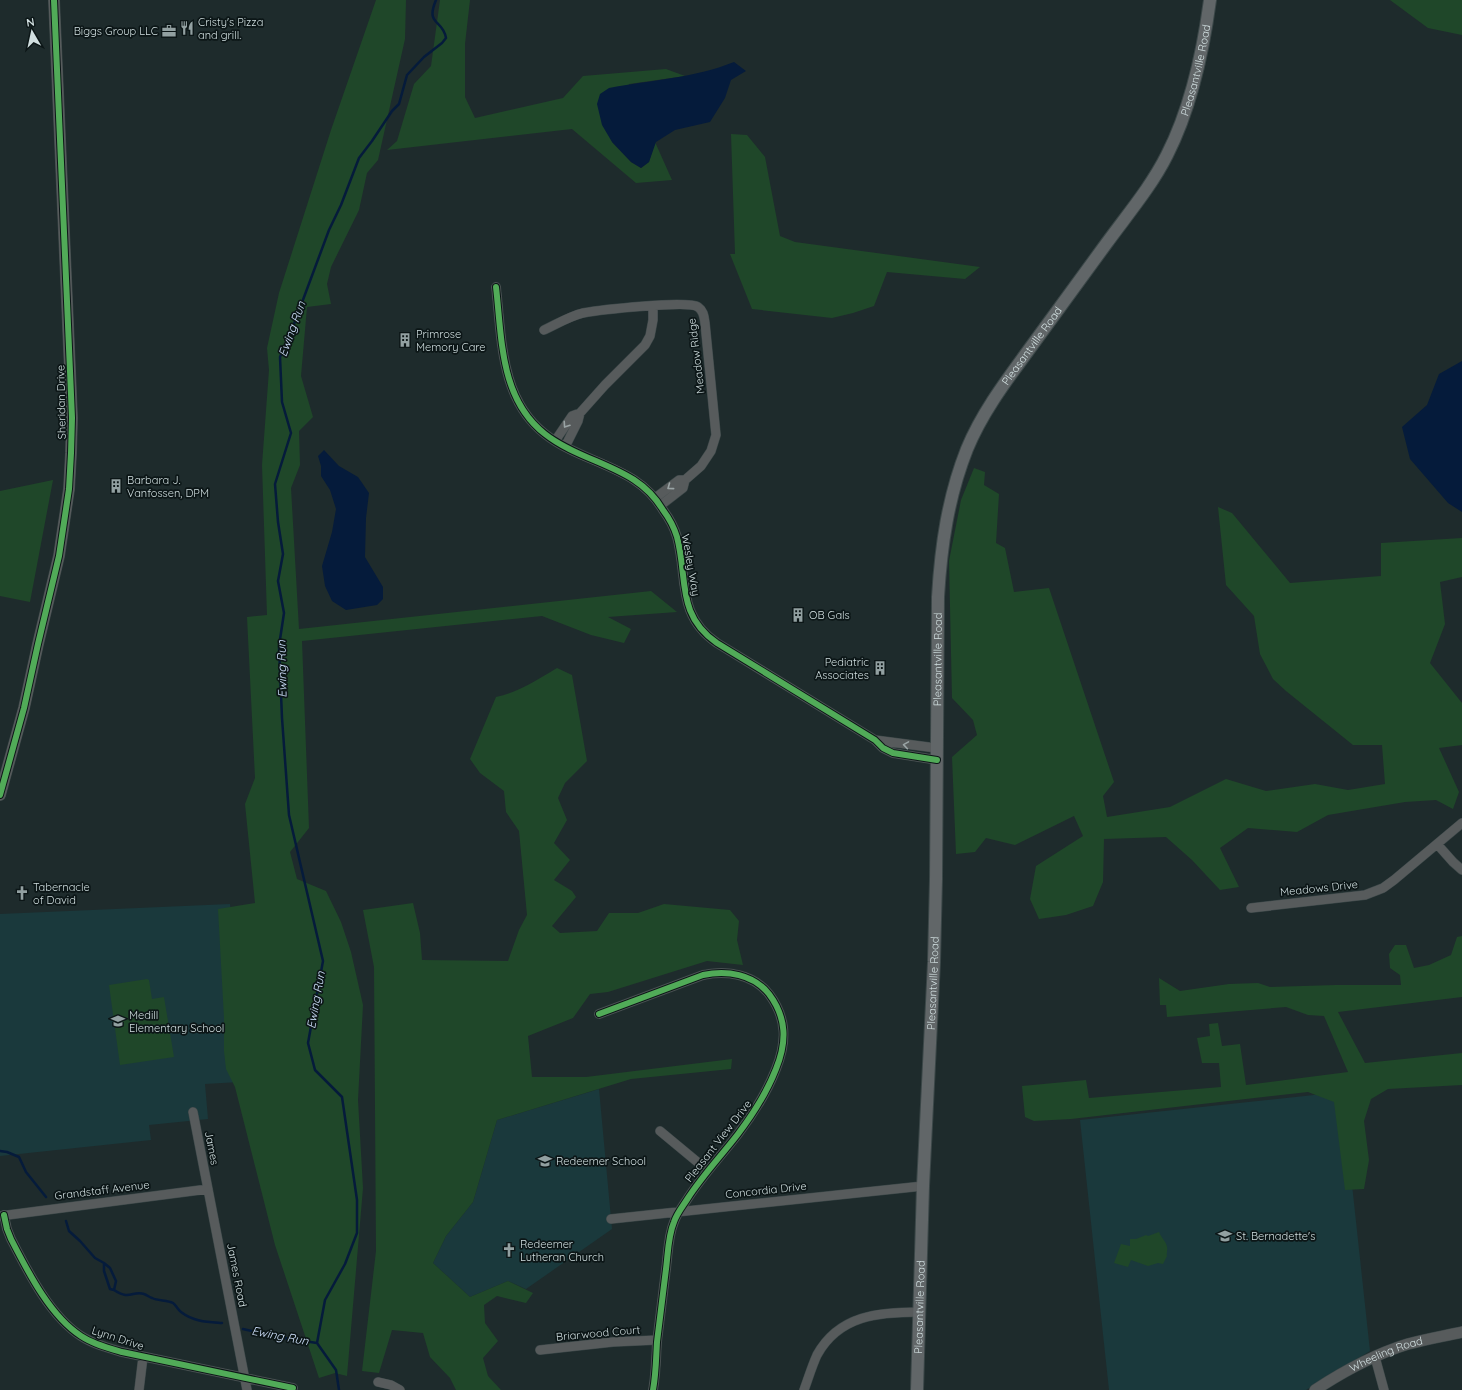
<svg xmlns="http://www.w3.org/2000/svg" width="1462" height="1390" viewBox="0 0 1462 1390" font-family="Quicksand,sans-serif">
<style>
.built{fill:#1a393c}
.green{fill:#1f4729}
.water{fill:#051b3b}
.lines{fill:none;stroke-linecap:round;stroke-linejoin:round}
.stream{stroke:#051b3b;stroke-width:2.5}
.minor-casing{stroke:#3b4748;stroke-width:10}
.tertiary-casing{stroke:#3b4748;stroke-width:12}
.secondary-casing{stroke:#3b4748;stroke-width:14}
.minor{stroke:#575b5c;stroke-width:9}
.tertiary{stroke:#575b5c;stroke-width:11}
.secondary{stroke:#616668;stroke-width:12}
.cycleway-casing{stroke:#0c1617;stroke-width:8}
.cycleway{stroke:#51ab58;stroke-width:6}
.oneway{stroke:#9aa4a5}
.labels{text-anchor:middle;stroke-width:3.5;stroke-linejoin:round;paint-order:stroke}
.poi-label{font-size:11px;fill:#d1dfe0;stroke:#0c1617;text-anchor:start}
.street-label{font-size:11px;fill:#d1dfe0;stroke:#0c1617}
.water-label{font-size:12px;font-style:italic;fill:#cfe1fc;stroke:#0c1617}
</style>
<rect width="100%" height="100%" fill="#1e2b2c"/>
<path class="built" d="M230 904 241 999 257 1081 205 1084 208 1119 149 1125 151 1140 0 1156V914Z
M599 1089 612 1229 526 1289 508 1281 470 1297 433 1263 446 1236 473 1202 497 1120Z
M1342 1092 1370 1351 1306 1390H1109L1080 1120Z"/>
<path class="green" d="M376 0H406L405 39 378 160 367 173 359 210 331 267 327 284 331 304 307 307 301 376 313 417 299 431 300 465 291 488 299 629 651 591 677 612 608 617 631 629 624 643 591 635 542 616 302 641 309 828 290 852 297 879 326 891 341 922 351 952 363 1005 358 1100 363 1188 347 1376 335 1373 319 1378 275 1245 235 1087 226 1069 224 1051V1018L218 909 255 903 245 804 255 778 247 617 267 615 262 465 269 370 267 348 279 293 331 130Z
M440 0H470L465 44V97L475 118 563 98 583 76 666 69 685 76 629 84 612 142 631 162 641 168 649 162 655 142 672 180 636 183 572 129 387 150 397 141 414 84 431 66Z
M1390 0H1462V35L1428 28Z
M731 134 747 135 765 157 780 236 795 242 980 267 965 279 887 272 874 306 853 313 832 318 752 309 730 254H735Z
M974 468 985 472 984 485 999 494 996 543 1005 548 1014 592 1049 588 1114 782 1103 796 1107 817 1170 807 1226 779 1266 791 1315 784 1348 790 1385 784 1382 745H1353L1286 691 1273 679 1260 654 1254 616 1226 585 1218 507 1232 513 1290 583 1381 576V543L1462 538V577L1440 582 1445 624 1430 663 1462 703V745L1439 748 1459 792 1453 809 1436 800 1405 802 1328 815 1297 832 1248 828 1220 848 1239 887 1220 890 1192 860 1166 837 1104 839 1103 882 1093 906 1066 915 1039 919 1030 899 1036 866 1083 836 1074 816 1015 845 986 838 975 852 956 854 952 757 977 735 973 720 952 698 949 561 961 500Z
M53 480 30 602 0 596V491Z
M557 668 572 675 587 761 565 783 558 798 567 820 554 843 570 860 554 880 572 891 576 897 552 926 560 933 597 931 609 913H638L664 904 730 910 739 921 737 940 743 965 707 961 608 992 590 994 573 1018 528 1036 532 1077H586L732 1059 731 1069 631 1079 497 1120 473 1202 446 1236 433 1263 470 1297 508 1281 533 1293 526 1303 497 1296 484 1305 485 1323 498 1341 483 1358 488 1376 501 1390H456L450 1378 430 1357 423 1333 392 1330 379 1373 362 1371 376 1251 374 967 363 910 413 903 420 933 422 960 508 961 519 930 527 915 519 831 506 812 504 791 480 773 470 759 496 697C519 692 537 680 557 668Z
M1462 936V997L1338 1012 1365 1063 1462 1053V1085L1388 1089 1371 1099 1364 1121 1369 1160 1364 1189 1345 1190 1334 1102 1308 1092 1071 1119 1034 1121 1025 1117 1022 1086 1086 1080 1089 1098 1221 1087 1219 1063H1202L1197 1038 1210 1036 1209 1024 1218 1023 1222 1046 1240 1044 1246 1085 1348 1072 1324 1016 1308 1015 1286 1007 1167 1017 1166 1005H1160L1159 978 1180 991 1229 984 1258 983 1270 987 1336 985H1401L1400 975 1390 968 1389 954 1395 945H1406L1414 968 1429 965 1451 955 1457 937Z
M147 979 149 980 152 999 164 997 174 1057 120 1065 109 985Z
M1159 1232C1161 1237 1167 1243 1167 1247 1168 1250 1166 1253 1167 1256L1163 1264 1158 1263 1148 1266 1131 1260 1128 1267 1114 1263 1121 1244 1130 1246V1239H1136L1146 1235 1148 1236Z"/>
<path class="water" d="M734 62 746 71 731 80 725 98 710 122 675 130 656 142 649 162 641 168 631 162 612 142 602 125 597 104 600 94 609 88C651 80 694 78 734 62Z
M1462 361V512L1448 503 1410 459 1402 427 1427 405 1439 374Z
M324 450 339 466 358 477 369 493 366 518 365 557 383 587V599L377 605 346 610 332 601 325 586 322 566 332 532 336 509 330 490 321 476V466L318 456Z"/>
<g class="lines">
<path class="stream" d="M0 1151 7 1152 19 1157 26 1172 46 1197
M66 1221 69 1231 80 1241 95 1258 104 1263 110 1268 116 1281 114 1290C130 1301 133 1290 144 1294 147 1295 149 1297 152 1298 158 1301 167 1300 173 1303 176 1305 178 1310 181 1312 194 1322 208 1322 222 1323
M104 1263V1271L110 1289 114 1290
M243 1329 277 1337 317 1343
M339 1390 336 1370 317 1343 325 1300 345 1264 357 1233V1200L342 1097 315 1070 308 1043 323 961 289 815 282 718 279 646 284 613 278 581 283 554 278 522 275 484 291 433 282 402 280 357 294 324 329 230 341 205 359 158 372 141 392 111 399 104 407 75 424 57 442 43 446 38C443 19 425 26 436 0"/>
<defs>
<path id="minor" d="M496 287C502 339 500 399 545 434 560 446 579 454 596 461 624 473 647 483 663 510 669 518 674 527 677 537 688 578 676 615 717 643L875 740 883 748 893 753 937 760
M544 330C557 324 570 316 583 313 599 310 688 300 698 307 704 311 704 317 705 323L716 435 711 451 701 466 685 480 683 488 661 505
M555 441 572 416 580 413
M565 447 578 421 580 413 605 385 645 345 650 336 653 320V306
M655 498 679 480H685
M875 740 936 748
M1437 844 1453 862 1462 870
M1251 908 1365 895 1383 888 1394 880 1462 823
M599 1014 703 975C727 970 753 974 769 994 787 1018 787 1042 776 1069 767 1092 754 1113 738 1134 721 1156 703 1175 688 1198 683 1206 677 1213 674 1222 668 1236 668 1254 666 1269 663 1294 660 1318 657 1342 656 1358 656 1374 653 1390
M193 1112 247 1390
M660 1131 707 1170
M4 1215 7 1229 11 1239C28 1272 50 1316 81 1336 93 1344 108 1348 122 1352L293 1388
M0 1216 208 1189
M611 1219 923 1186
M540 1350 613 1342 657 1340
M1375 1357 1384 1390
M378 1382 391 1385 400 1390
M139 1390 143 1357
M804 1390C808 1379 812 1366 817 1355 839 1315 879 1312 920 1312"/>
<g id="tertiary">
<path d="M0 795 24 708 38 644 59 556 69 489 71 453 72 418 70 371 54 0"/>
<path id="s1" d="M1315 1390C1344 1371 1375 1354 1408 1344 1426 1339 1444 1336 1462 1332"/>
</g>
<g id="secondary">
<path id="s2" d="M917 1390 923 1186 934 962 936 879 938 597C941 546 948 497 967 449 981 415 1003 385 1025 355 1052 318 1079 281 1106 244 1127 215 1151 187 1167 155 1191 108 1203 52 1210 0"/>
</g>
</defs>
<use href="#minor" class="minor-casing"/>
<use href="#tertiary" class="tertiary-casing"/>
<use href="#secondary" class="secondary-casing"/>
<use href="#minor" class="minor"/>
<use href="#tertiary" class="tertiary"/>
<use href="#secondary" class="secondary"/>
<defs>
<path id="cycleway" d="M496 287C502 339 500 399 545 434 560 446 579 454 596 461 624 473 647 483 663 510 669 518 674 527 677 537 688 578 676 615 717 643L875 740 883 748 893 753 937 760
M0 795 24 708 38 644 59 556 69 489 71 453 72 418 70 371 54 0
M599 1014 703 975C727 970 753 974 769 994 787 1018 787 1042 776 1069 767 1092 754 1113 738 1134 721 1156 703 1175 688 1198 683 1206 677 1213 674 1222 668 1236 668 1254 666 1269 663 1294 660 1318 657 1342 656 1358 656 1374 653 1390
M4 1215 7 1229 11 1239C28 1272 50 1316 81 1336 93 1344 108 1348 122 1352L293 1388"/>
</defs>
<use href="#cycleway" class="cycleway-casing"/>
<use href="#cycleway" class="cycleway"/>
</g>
<defs><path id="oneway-chevron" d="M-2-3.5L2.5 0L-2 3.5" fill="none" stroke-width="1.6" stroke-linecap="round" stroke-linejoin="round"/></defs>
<g class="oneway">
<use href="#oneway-chevron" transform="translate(566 425) rotate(124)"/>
<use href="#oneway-chevron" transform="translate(670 487) rotate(144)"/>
<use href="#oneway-chevron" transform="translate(906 745) rotate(-171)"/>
</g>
<defs>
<symbol id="restaurant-bare" viewBox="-9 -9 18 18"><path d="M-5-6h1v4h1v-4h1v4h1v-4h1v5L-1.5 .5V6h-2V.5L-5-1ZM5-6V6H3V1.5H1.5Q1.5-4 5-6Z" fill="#92a0a1" stroke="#0c1617" stroke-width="2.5" paint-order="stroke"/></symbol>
<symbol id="office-bare" viewBox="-9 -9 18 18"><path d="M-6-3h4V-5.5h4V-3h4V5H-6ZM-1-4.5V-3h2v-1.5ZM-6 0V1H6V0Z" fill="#92a0a1" stroke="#0c1617" stroke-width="2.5" paint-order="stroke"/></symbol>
<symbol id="building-bare" viewBox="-9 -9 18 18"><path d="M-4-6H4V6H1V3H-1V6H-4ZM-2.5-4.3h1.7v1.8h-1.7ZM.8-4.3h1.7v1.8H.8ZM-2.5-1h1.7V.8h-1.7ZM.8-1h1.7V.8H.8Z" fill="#92a0a1" stroke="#0c1617" stroke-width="2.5" paint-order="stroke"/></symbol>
<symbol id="church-bare" viewBox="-9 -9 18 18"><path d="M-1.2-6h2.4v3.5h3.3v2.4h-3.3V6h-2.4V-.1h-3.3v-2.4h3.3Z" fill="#92a0a1" stroke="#0c1617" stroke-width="2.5" paint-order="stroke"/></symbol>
<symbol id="school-bare" viewBox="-9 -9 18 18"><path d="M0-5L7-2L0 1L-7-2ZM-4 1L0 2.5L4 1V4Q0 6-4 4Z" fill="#92a0a1" stroke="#0c1617" stroke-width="2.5" paint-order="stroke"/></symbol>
</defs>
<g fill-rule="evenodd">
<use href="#restaurant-bare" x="177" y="18" width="20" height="20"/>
<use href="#office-bare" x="159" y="21" width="20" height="20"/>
<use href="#building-bare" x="395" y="330" width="20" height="20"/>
<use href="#building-bare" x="106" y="476" width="20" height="20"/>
<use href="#building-bare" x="788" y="605" width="20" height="20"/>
<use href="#building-bare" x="870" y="658" width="20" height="20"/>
<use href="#church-bare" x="12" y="883" width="20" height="20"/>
<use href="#school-bare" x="108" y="1011" width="20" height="20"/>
<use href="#school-bare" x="535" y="1151" width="20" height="20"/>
<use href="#school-bare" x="1215" y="1226" width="20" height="20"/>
<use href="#church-bare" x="499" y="1240" width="20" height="20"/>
</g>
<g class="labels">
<g class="poi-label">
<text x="198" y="26">Cristy's Pizza<tspan x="198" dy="13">and grill.</tspan></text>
<text x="158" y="35" text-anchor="end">Biggs Group LLC</text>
<text x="416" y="338">Primrose<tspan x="416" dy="13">Memory Care</tspan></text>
<text x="127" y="484">Barbara J.<tspan x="127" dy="13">Vanfossen, DPM</tspan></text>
<text x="809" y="619">OB Gals</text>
<text x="869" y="666" text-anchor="end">Pediatric<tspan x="869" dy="13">Associates</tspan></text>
<text x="33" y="891">Tabernacle<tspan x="33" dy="13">of David</tspan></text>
<text x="129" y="1019">Medill<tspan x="129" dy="13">Elementary School</tspan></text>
<text x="556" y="1165">Redeemer School</text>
<text x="1236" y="1240">St. Bernadette's</text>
<text x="520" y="1248">Redeemer<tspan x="520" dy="13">Lutheran Church</tspan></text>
</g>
<g class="street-label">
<text dy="4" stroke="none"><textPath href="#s2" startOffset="1391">Pleasantville Road</textPath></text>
<text dy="4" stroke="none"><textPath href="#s2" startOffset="1067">Pleasantville Road</textPath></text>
<text transform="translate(696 356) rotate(-97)" y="4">Meadow Ridge</text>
<text transform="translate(61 402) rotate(-91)" y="4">Sheridan Drive</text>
<text transform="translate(691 565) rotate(80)" y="4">Wesley Way</text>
<text dy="4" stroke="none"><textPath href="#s2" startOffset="731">Pleasantville Road</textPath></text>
<text transform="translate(1319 888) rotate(-6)" y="4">Meadows Drive</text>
<text dy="4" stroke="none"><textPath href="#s2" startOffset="407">Pleasantville Road</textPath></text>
<text transform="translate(718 1141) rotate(-52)" y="4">Pleasant View Drive</text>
<text transform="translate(212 1148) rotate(79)" y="4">James</text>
<text transform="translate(102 1190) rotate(-7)" y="4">Grandstaff Avenue</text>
<text transform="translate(766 1190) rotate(-6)" y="4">Concordia Drive</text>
<text transform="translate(237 1275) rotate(79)" y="4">James Road</text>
<text dy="4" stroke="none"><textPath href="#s2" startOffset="83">Pleasantville Road</textPath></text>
<text transform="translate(598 1333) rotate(-5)" y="4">Briarwood Court</text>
<text transform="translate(118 1338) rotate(18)" y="4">Lynn Drive</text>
<text dy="4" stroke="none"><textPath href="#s1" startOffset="80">Wheeling Road</textPath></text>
</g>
<g class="water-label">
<text transform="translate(292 329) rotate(-70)" y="4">Ewing Run</text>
<text transform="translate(282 669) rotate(-91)" y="4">Ewing Run</text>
<text transform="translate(316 1000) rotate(-80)" y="4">Ewing Run</text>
<text transform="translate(280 1336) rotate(11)" y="4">Ewing Run</text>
</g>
</g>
<g transform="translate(32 32) rotate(351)" stroke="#0c1617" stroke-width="3" paint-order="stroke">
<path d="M0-3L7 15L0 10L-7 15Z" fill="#d1dfe0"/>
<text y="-6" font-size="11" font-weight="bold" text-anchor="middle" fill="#d1dfe0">N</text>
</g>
</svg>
